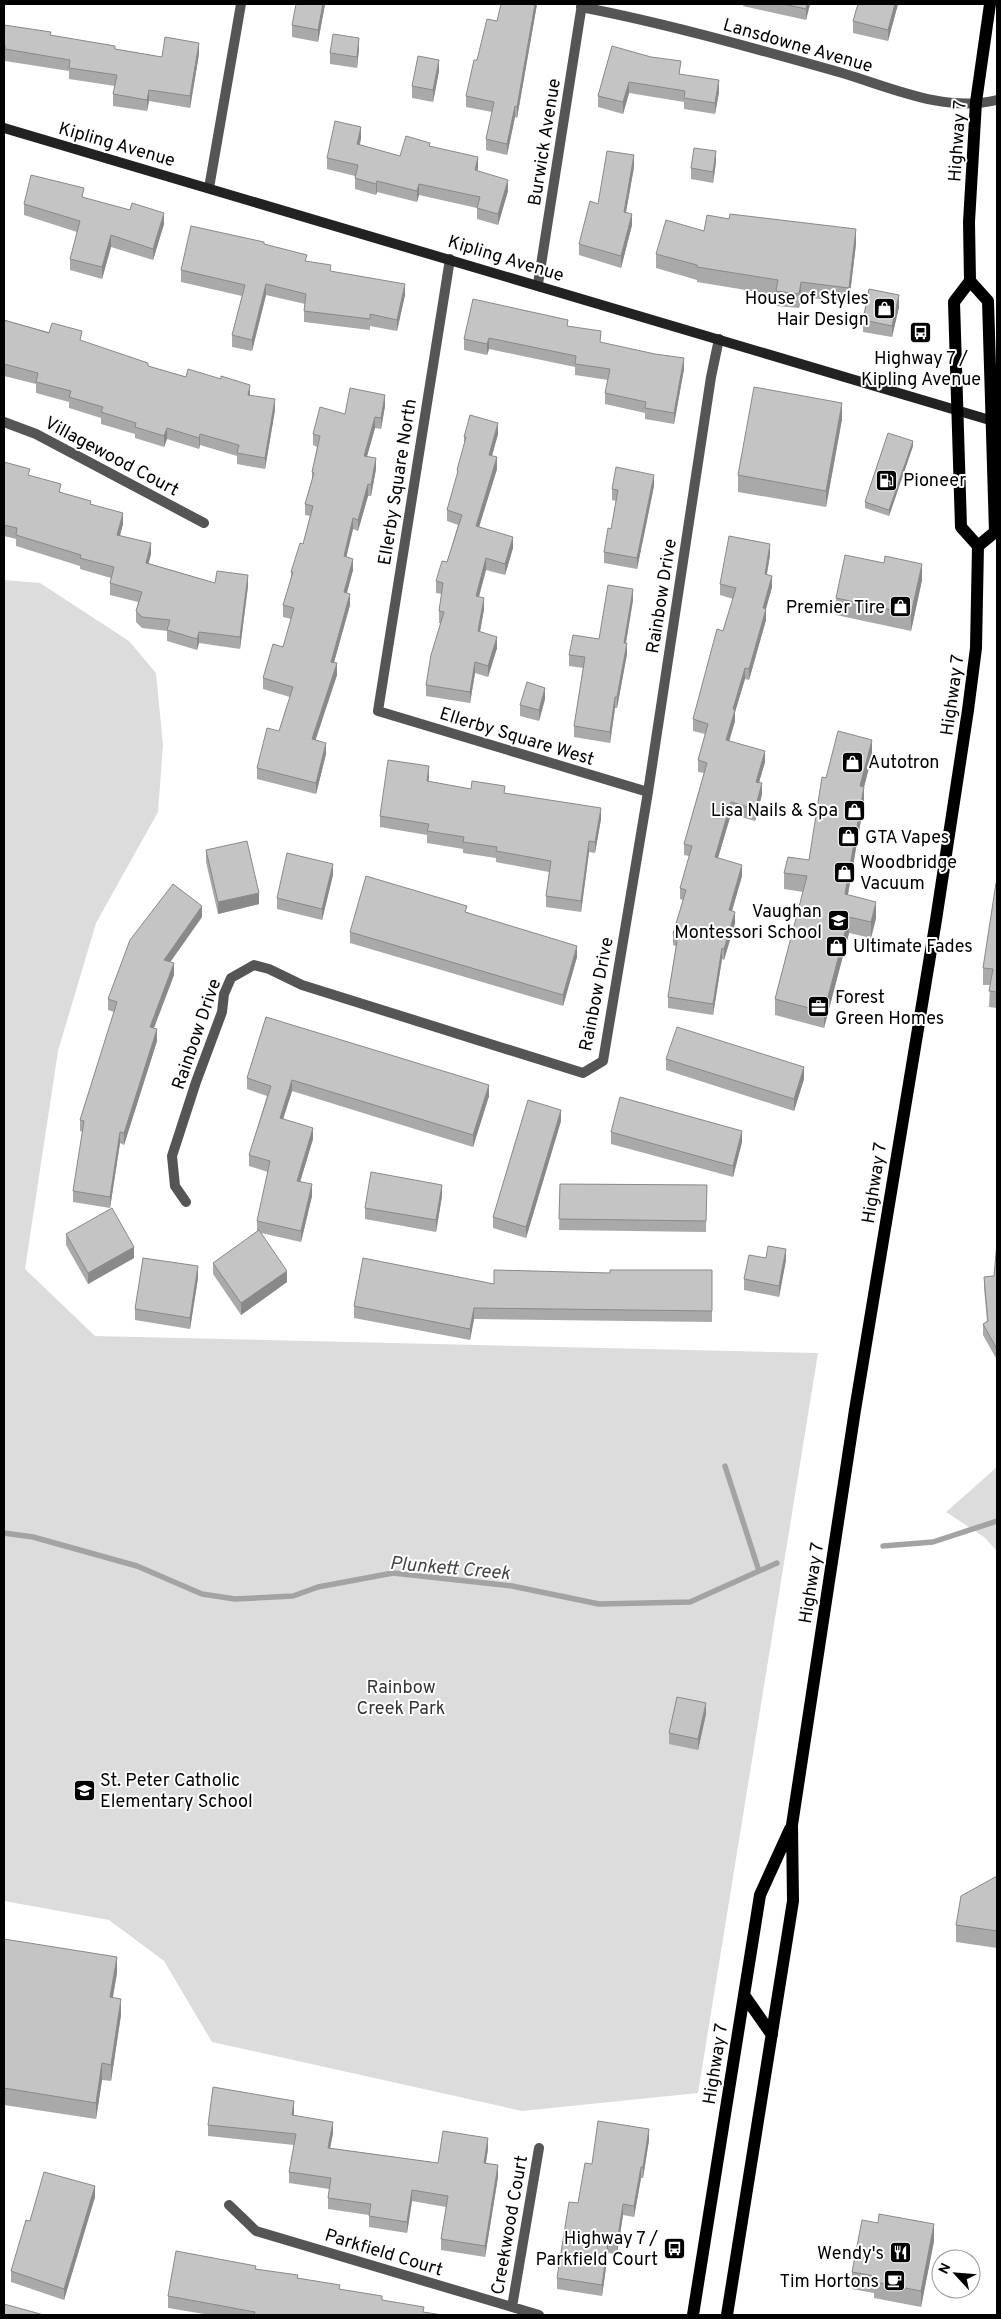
<svg xmlns="http://www.w3.org/2000/svg" width="1001" height="2319" viewBox="0 0 1001 2319" font-family="Overpass,sans-serif">
<style>
.green{fill:#dcdcdc}
.lines{fill:none;stroke-linecap:round;stroke-linejoin:round}
.stream{stroke:#a3a3a3;stroke-width:5.5}
.street{stroke:#555;stroke-width:10}
.secondary{stroke:#222;stroke-width:10}
.primary{stroke:#000;stroke-width:12}
.wall{fill:#a9a9a9}
.shaded-wall{fill:#898989}
.building{fill:#c4c4c4;stroke:#898989}
.labels{text-anchor:middle;stroke-width:4;stroke-linejoin:round;paint-order:stroke}
.street-label{font-size:18px;fill:#000;stroke:#fff}
.poi-label{font-size:18px;fill:#000;stroke:#fff;text-anchor:end}
.park-label{font-size:18px;fill:#333;stroke:#fff}
.water-label{font-size:19px;font-style:italic;fill:#444;stroke:#fff}
</style>
<rect width="100%" height="100%" fill="#fff"/>
<path class="green" d="M4 580 40 583 129 641 156 673 163 745 158 812 96 923 58 1051 25 1269 95 1336 818 1353 698 2093 522 2111 212 2042 164 1961 109 1920 4 1901Z
M997 1467V1551L984 1537 946 1512Z"/>
<g class="lines">
<path class="stream" d="M725 1466 759 1571
M4 1533 33 1537 137 1566 202 1594 235 1599 293 1596 318 1587 393 1573 512 1586 599 1604 690 1602 777 1563
M883 1546 933 1542 997 1521"/>
<path class="street" d="M581 7C664 23 746 46 828 69 882 83 940 114 997 100
M209 188 241 4
M450 259 378 711 648 792
M538 284 582 4
M4 422 36 434 204 523
M186 1202 175 1186 172 1156 196 1082 222 1012 224 994 231 978 254 965 269 969 302 985 583 1073 603 1061 648 792 711 377 719 339
M229 2205 256 2231 539 2315
M512 2307 539 2148"/>
<path class="secondary" d="M4 128 993 421"/>
<path class="primary" d="M970 281 988 301 995 532 978 546
M744 1995 772 2035
M693 2315 760 1895 790 1829
M727 2315 793 1901 792 1825 855 1410 936 920 968 710 976 648 978 546 961 527 954 302 970 281 969 222 976 102 990 4"/>
</g>
<path class="wall" d="M325 4 318 42 292 37V25Z
M537 4 517 118 515 117 507 155 486 150V139L492 112 466 107V96L477 60 497 21Z
M743 4H810L806 20 743 6Z
M858 4H898L888 41 853 33V21Z
M4 25 51 35 115 49 162 57 199 54 190 108 149 101 147 111 113 106V94L115 86 69 79V71L5 61V56H4Z
M612 46 681 74 719 92 715 114 684 109V102L629 93 623 114 598 107V96Z
M359 49 357 68 330 64V53Z
M439 71 433 102 412 98V86Z
M361 138 360 145 400 156 430 146 478 168 477 171 508 191 498 225 477 219V208L419 195 417 202 377 192 376 195 355 189V176L327 169V158Z
M716 162 713 183 691 179V168Z
M634 167 626 212 632 225 621 268 579 255V244L598 204Z
M84 198 164 224 153 260 111 247 102 279 70 270V259L77 232 24 215V204Z
M704 231 856 244 849 302 801 297 799 308 776 306V295L697 282V280L656 268V254Z
M264 244 331 271 405 295 397 331 370 326V330L304 322V311L305 304 266 295 252 351 232 347V335L242 296 181 282V270Z
M899 307 892 337 863 332V320Z
M4 320 82 341 148 366 250 395 275 410 265 469 237 464V456L200 445 199 449 167 439 164 447 135 438V434L101 424V418L69 408V402L36 393V384L4 376Z
M568 326 601 342 684 369 674 424 645 419V413L605 404V393L608 380 575 375V367L489 349 487 355 464 350V339Z
M385 406 381 429 375 428 367 456 376 469 371 496H368L358 531 353 529 346 557 353 570 347 593 350 605 334 662 337 675 315 740 326 754 316 794 257 779V768L279 731 290 697 263 689V678L283 647 291 619 283 617V605L291 578V572L303 544 310 516 305 515V504L312 479V472L317 447 313 445V434L345 414Z
M842 419 826 507 738 492V475Z
M498 434 492 456 497 469 479 526 513 548 505 575 486 570 479 597 484 609 480 632 497 648 488 677 475 673 470 703 426 696V685L441 623H439V611L442 594 436 593V581L447 562 458 525 447 521V510L457 476V470L464 446V437Z
M913 446 889 516 865 508V502Z
M4 462 61 492 91 504 123 524 120 535 151 554 148 563 215 583 248 586 240 649 199 643 197 650 167 641V631L142 628 136 622V611L138 602 110 595V583L111 578 80 569V566L16 546V539L4 536Z
M654 486 637 569 604 563V552L611 529 616 501 612 500V489Z
M770 555 767 574 772 587 766 609V620L749 680 745 679 735 712V721L729 741 765 762 759 782 762 794 755 821 731 814 718 858 742 876 732 911 735 923 724 960 722 959 713 1015 668 1008V997L676 946 673 945V934L683 900 680 899V888L689 856 684 855V844L704 773 698 772V760L705 734 693 731V719L723 631 733 599 720 595V584Z
M922 580 911 631 836 615V598Z
M633 600 626 643 627 654 617 708H615L610 743 574 737V726L583 668 569 666V655L599 639Z
M545 699 539 721 520 716V705Z
M872 756 864 787V803L848 895 876 918 871 938 849 933 824 1028 775 1015V999L803 892 784 889V873L809 860 826 778Z
M429 777 428 782 471 789 505 793 601 819 595 853 589 852 581 912 546 907V896L549 872 496 862V858L463 853V849L427 843V835L380 827V816Z
M206 850 259 904 218 914 206 862Z
M333 875 322 920 277 909V898Z
M997 883V1008L989 1007 990 985H983V968Z
M467 912 577 957 563 1006 350 943V932Z
M202 917 170 962 174 975 154 1028 157 1041 124 1145 120 1143 110 1208 73 1202V1191L83 1132 80 1131V1120L114 1012 108 1010V999Z
M266 1017 489 1096 473 1147 292 1091 283 1119 313 1139 300 1182 312 1196 301 1242 261 1233 287 1282 241 1315 213 1274V1263L257 1232V1221L268 1172 249 1166V1155L267 1096 247 1089V1078Z
M666 1059 804 1079 794 1111 666 1070Z
M561 1121 526 1238 493 1228V1217Z
M611 1132 742 1142 733 1177 611 1144Z
M560 1184 707 1185 706 1232 559 1230Z
M442 1196 436 1232 365 1219V1208Z
M66 1234 134 1258 88 1284 66 1245Z
M997 1243V1360L983 1335V1324L987 1321 984 1288V1277L994 1276Z
M766 1258 786 1260 779 1297 744 1290V1279Z
M712 1270V1322L474 1319 470 1340 354 1318V1306L494 1284 610 1273Z
M198 1278 190 1329 135 1320V1309Z
M997 1363V1377L996 1376V1364Z
M706 1714 698 1750 669 1744V1733Z
M997 1876V1948L956 1942V1925Z
M4 1939 117 1973 113 1997 121 2015 111 2081 102 2080 96 2119 4 2105Z
M294 2112V2115L333 2133 330 2148 438 2163 488 2149 486 2163 498 2177 485 2257 441 2250V2239L446 2207 412 2201 407 2233 369 2227V2215L328 2209V2198L329 2189 289 2183V2172L294 2145 208 2136V2125Z
M649 2140 643 2178H641L634 2217 623 2215 617 2254 608 2253 602 2296 557 2289V2278L578 2203 592 2164Z
M95 2197 64 2300 11 2282V2271L30 2221Z
M934 2241 921 2307 874 2298V2293L852 2289V2272Z
M256 2269 298 2278 424 2312 442 2315H210L168 2308V2296Z"/>
<path class="shaded-wall" d="M323 4H325L318 42V30Z
M535 4H537L517 118V107Z
M807 4H810L806 20V9Z
M895 4H898L888 41V30Z
M359 38V49L357 68V57Z
M199 43V54L190 108V96Z
M439 60V71L433 102V90Z
M719 80V92L715 114V103Z
M629 82V93L623 114V102Z
M149 90V101L147 111V100Z
M515 106V117L507 155V144Z
M361 127V138L357 155V144Z
M716 151V162L713 183V172Z
M634 155V167L624 223V212Z
M478 157V168L475 181V170Z
M508 180V191L498 225V214Z
M377 181V192L376 195V184Z
M419 184V195L417 202V191Z
M164 213V224L153 260V249Z
M632 214V225L621 268V256Z
M856 229V244L849 302V288Z
M111 235V247L102 279V267Z
M801 282V297L799 308V294Z
M266 284V295L252 351V340Z
M405 284V295L397 331V320Z
M899 295V307L892 337V326Z
M489 338V349L487 355V344Z
M684 358V369L674 424V413Z
M250 385V397L248 395Z
M385 395V406L381 429V418Z
M275 399V410L265 469V458Z
M842 403V419L826 507V491Z
M375 417V428L364 467V456Z
M498 423V434L489 466V455Z
M167 428V439L164 447V436Z
M200 434V445L199 449V438Z
M913 441V446L889 516V510Z
M497 457V469L476 537V526Z
M376 458V469L371 496V485Z
M654 475V486L637 569V558Z
M368 484V496L358 531V520Z
M123 513V524L117 546V535Z
M353 518V529L344 567V556Z
M513 537V548L505 575V564Z
M151 543V554L146 574V563Z
M770 544V555L765 585V574Z
M486 558V570L476 607V596Z
M353 559V570L344 603V592Z
M922 564V580L911 631V614Z
M248 575V586L240 649V637Z
M772 576V587L763 619 766 609V620L749 680V669L763 608Z
M633 589V600L624 654V643Z
M350 594V605L331 673V662Z
M484 598V609L478 642V631Z
M199 632V643L197 650V639Z
M497 637V648L488 677V666Z
M627 643V654L617 708V697Z
M475 662V673L470 703V692Z
M337 663V675L312 751V739Z
M745 668V679L735 712V721L726 752V740L733 709Z
M545 688V699L539 721V710Z
M615 697V708L610 743V732Z
M872 740V756L864 787V803L845 910V894L860 786Z
M326 743V754L316 794V783Z
M765 751V762L756 793V782Z
M429 766V777L427 793V781Z
M762 783V794L755 821V809Z
M731 802V814L715 868V857Z
M601 808V819L595 853V842Z
M589 841V852L581 912V901Z
M333 864V875L322 920V909Z
M742 865V876L729 921V910Z
M259 893V904L218 914V902Z
M876 902V918L871 938V922Z
M202 906V917L164 971V960Z
M735 912V923L724 960V949Z
M849 917V933L824 1028V1012Z
M577 946V957L563 1006V995Z
M722 948V959L713 1015V1004Z
M174 963V975L150 1038V1027Z
M157 1029V1041L124 1145V1133Z
M804 1067V1079L794 1111V1099Z
M292 1080V1091L280 1129V1118Z
M489 1085V1096L473 1147V1135Z
M561 1110V1121L526 1238V1227Z
M313 1128V1139L297 1192V1181Z
M742 1131V1142L733 1177V1166Z
M120 1132V1143L110 1208V1197Z
M312 1184V1196L301 1242V1231Z
M442 1185V1196L436 1232V1220Z
M134 1247V1258L88 1284V1273Z
M786 1249V1260L779 1297V1286Z
M198 1266V1278L190 1329V1318Z
M287 1271V1282L241 1315V1303Z
M474 1308V1319L470 1340V1329Z
M706 1703V1714L698 1750V1739Z
M117 1957V1973L110 2013V1997Z
M121 1999V2015L111 2081V2065Z
M102 2063V2080L96 2119V2103Z
M294 2101V2112L292 2126V2115Z
M333 2122V2133L328 2159V2148Z
M649 2129V2140L643 2178V2167Z
M488 2138V2149L484 2174V2163Z
M498 2165V2177L485 2257V2246Z
M641 2167V2178L634 2217V2206Z
M95 2186V2197L64 2300V2289Z
M412 2190V2201L407 2233V2222Z
M623 2204V2215L617 2254V2243Z
M934 2224V2241L921 2307V2291Z
M608 2242V2253L602 2296V2285Z"/>
<path class="building" d="M296 4H323L318 30 292 25Z
M501 4H535L517 107 515 106 507 144 486 139 494 102 466 96 474 60H477L487 19 497 21Z
M783 4H807L806 9Z
M858 4H895L888 30 853 21Z
M4 25 51 32 50 35 115 46V49L162 57 165 37 199 43 190 96 149 90 147 100 113 94 117 75 69 68 70 60 5 49V45L4 44Z
M333 34 359 38 357 57 330 53Z
M612 46 651 57 681 61 679 74 719 80 715 103 684 98 685 91 629 82 623 102 598 96Z
M418 56 439 60 433 90 412 86Z
M335 121 361 127 357 144 400 156 406 136 430 143 429 146 478 157 475 170 508 180 498 214 477 208 480 197 419 184 417 191 377 181 376 184 355 178 358 165 327 158Z
M694 148 716 151 713 172 691 168Z
M607 151 634 155 624 212 632 214 621 256 579 244 590 201 598 204Z
M31 175 84 188 82 197 130 210 132 203 164 213 153 249 111 235 102 267 70 259 80 221 24 204Z
M730 214 856 229 849 288 801 282 799 294 776 291 778 280 697 267V265L656 254 666 220 704 231 707 215 729 219Z
M191 226 264 242V244L307 255 305 261 331 265 330 271 405 284 397 320 370 314V319L304 311 306 294 266 284 252 340 232 335 245 285 181 270Z
M869 289 899 295 892 326 863 320Z
M473 299 568 320 567 326 601 331 600 342 655 354 684 358 674 413 645 408 646 402 605 393 610 369 575 364 576 356 489 338 487 344 464 339Z
M4 320 49 333 52 323 82 331 80 340 148 363V366L186 377 188 369 221 379V376L250 385 248 395 275 399 265 458 237 453 239 445 200 434 199 438 167 428 164 436 135 427 136 423 101 412 103 407 69 397 71 391 36 382 38 373 4 364Z
M754 387 842 403 826 491 738 475Z
M350 388 385 395 381 418 375 417 364 456 376 458 371 485 368 484 358 520 353 518 344 556 353 559 344 592 350 594 331 662 337 663 312 739 326 743 316 783 257 768 267 728 279 731 293 687 263 678 273 644 283 647 294 608 283 605 293 572H291L300 543 303 544 313 506 305 504 314 473 312 472 320 436 313 434 320 407 345 414Z
M470 415 498 423 489 455 497 457 476 526 513 537 505 564 486 558 476 596 484 598 478 631 497 637 488 666 475 662 470 692 426 685 431 655 444 612 439 611 443 583 436 581 442 561 447 562 462 515 447 510 458 471 457 470 466 437H464Z
M888 433 913 441 889 510 865 502Z
M4 462 30 469 28 475 61 484 59 492 91 501 90 504 123 513 117 535 151 543 146 563 215 583 217 571 248 575 240 637 199 632 197 639 167 630 170 620 142 617 136 611 142 592 110 583 114 567 80 558 81 555 16 535 17 528 4 525Z
M616 467 654 475 637 558 604 552 608 528 611 529 618 490 612 489Z
M729 536 770 544 765 574 772 576 763 608 766 609 749 669 745 668 733 709 735 710 726 740 765 751 756 782 762 783 755 809 731 802 715 857 742 865 729 910 735 912 724 949 722 948 713 1004 668 997 678 935 673 934 686 890 680 888 692 846 684 844 707 763 698 760 708 724 693 719 717 629 723 631 736 588 720 584Z
M845 555 884 563 885 556 922 564 911 614 836 598Z
M608 585 633 589 624 643H627L617 697H615L610 732 574 726 585 657 569 655 573 635 599 639Z
M527 682 545 688 539 710 520 705Z
M838 731 872 740 860 786 864 787 845 894 876 902 871 922 849 917 824 1012 775 999 807 876 784 873 788 857 809 860 822 777 826 778Z
M388 760 429 766 427 781 471 789 472 781 505 786 504 793 601 808 595 842 589 841 581 901 546 896 551 861 496 851 497 847 463 842 464 837 427 831 429 824 380 816Z
M247 841 259 893 218 902 206 850Z
M287 853 333 864 322 909 277 898Z
M366 876 467 906 465 912 577 946 563 995 350 932Z
M996 883H997V992L989 991 993 969 983 968Z
M173 884 202 906 164 960 174 963 150 1027 157 1029 124 1133 120 1132 110 1197 73 1191 84 1121 80 1120 117 1002 108 999 130 940Z
M266 1017 489 1085 473 1135 292 1080 280 1118 313 1128 297 1181 312 1184 301 1231 257 1221 270 1161 249 1155 271 1086 247 1078Z
M677 1027 804 1067 794 1099 666 1059Z
M620 1097 742 1131 733 1166 611 1132Z
M528 1100 561 1110 526 1227 493 1217Z
M371 1172 442 1185 436 1220 365 1208Z
M560 1184 707 1185 706 1221 559 1219Z
M112 1208 134 1247 88 1273 66 1234Z
M259 1230 287 1271 241 1303 213 1263Z
M997 1243V1349L983 1324 988 1321 984 1277 994 1276Z
M768 1246 786 1249 779 1286 744 1279 749 1255 766 1258Z
M143 1258 198 1266 190 1318 135 1309Z
M363 1258 494 1284V1270L610 1273V1270H712V1311L474 1308 470 1329 354 1306Z
M677 1697 706 1703 698 1739 669 1733Z
M997 1876V1931L956 1925 961 1896Z
M4 1939 117 1957 110 1997 121 1999 111 2065 102 2063 96 2103 4 2088Z
M213 2087 294 2101 292 2115 333 2122 328 2148 438 2163 443 2131 488 2138 484 2163 498 2165 485 2246 441 2239 448 2196 412 2190 407 2222 369 2216 371 2204 328 2198 331 2178 289 2172 296 2134 208 2125Z
M598 2121 649 2129 643 2167H641L634 2206 623 2204 617 2243 608 2242 602 2285 557 2278 569 2202 578 2203 585 2163 592 2164Z
M44 2172 95 2186 64 2289 11 2271 26 2220 30 2221Z
M879 2214 934 2224 921 2291 874 2282 875 2276 852 2272 862 2220 878 2223Z
M176 2251 256 2266 255 2269 298 2275 297 2278 340 2285 339 2289 382 2296V2300L424 2307 423 2312 442 2315H254L255 2312 168 2296Z
M4 2304 44 2315H4Z"/>
<defs>
<symbol id="shop-square" viewBox="-11 -11 22 22"><rect x="-9" y="-9" width="18" height="18" rx="4" fill="#000" stroke="#fff"/><path d="M-5-2.5h2.3a2.7 3.5 0 0 1 5.4 0H5L5.5 6h-11ZM-1.5-2.5h3a1.5 2.3 0 0 0-3 0Z" fill="#fff"/></symbol>
<symbol id="bus-square" viewBox="-11 -11 22 22"><rect x="-9" y="-9" width="18" height="18" rx="4" fill="#000" stroke="#fff"/><path d="M-5-6H5V4H4V6H2V4H-2V6H-4V4H-5ZM-3.5-4V0h7V-4ZM-3.5 1.2v1.5H-2V1.2ZM2 1.2v1.5H3.5V1.2Z" fill="#fff"/></symbol>
<symbol id="fuel-square" viewBox="-11 -11 22 22"><rect x="-9" y="-9" width="18" height="18" rx="4" fill="#000" stroke="#fff"/><path d="M-5.5-6h7V0h2V4h1.3V-2.5L3-4.5l.8-.8L6-3V5H2.5V1h-1V6h-7ZM-4.2-4.7v3.2H.2V-4.7Z" fill="#fff"/></symbol>
<symbol id="school-square" viewBox="-11 -11 22 22"><rect x="-9" y="-9" width="18" height="18" rx="4" fill="#000" stroke="#fff"/><path d="M0-5L7-2L0 1L-7-2ZM-4 1L0 2.5L4 1V4Q0 6-4 4Z" fill="#fff"/></symbol>
<symbol id="office-square" viewBox="-11 -11 22 22"><rect x="-9" y="-9" width="18" height="18" rx="4" fill="#000" stroke="#fff"/><path d="M-6-3h4V-5.5h4V-3h4V5H-6ZM-1-4.5V-3h2v-1.5ZM-6 0V1H6V0Z" fill="#fff"/></symbol>
<symbol id="restaurant-square" viewBox="-11 -11 22 22"><rect x="-9" y="-9" width="18" height="18" rx="4" fill="#000" stroke="#fff"/><path d="M-5-6h1v4h1v-4h1v4h1v-4h1v5L-1.5 .5V6h-2V.5L-5-1ZM5-6V6H3V1.5H1.5Q1.5-4 5-6Z" fill="#fff"/></symbol>
<symbol id="cafe-square" viewBox="-11 -11 22 22"><rect x="-9" y="-9" width="18" height="18" rx="4" fill="#000" stroke="#fff"/><path d="M-5.5-4.5H6V0H3Q3 3.5 0 3.5H-2.5Q-5.5 3.5-5.5 0ZM3-3.2v2h1.7v-2ZM-6 4.5H4V6H-6Z" fill="#fff"/></symbol>
</defs>
<g fill-rule="evenodd">
<use href="#shop-square" x="872" y="296" width="25" height="25"/>
<use href="#bus-square" x="908" y="320" width="25" height="25"/>
<use href="#fuel-square" x="874" y="468" width="25" height="25"/>
<use href="#shop-square" x="888" y="594" width="25" height="25"/>
<use href="#shop-square" x="840" y="750" width="25" height="25"/>
<use href="#shop-square" x="842" y="798" width="25" height="25"/>
<use href="#shop-square" x="836" y="824" width="25" height="25"/>
<use href="#shop-square" x="832" y="860" width="25" height="25"/>
<use href="#school-square" x="826" y="908" width="25" height="25"/>
<use href="#shop-square" x="824" y="934" width="25" height="25"/>
<use href="#office-square" x="806" y="994" width="25" height="25"/>
<use href="#school-square" x="72" y="1778" width="25" height="25"/>
<use href="#bus-square" x="662" y="2236" width="25" height="25"/>
<use href="#restaurant-square" x="888" y="2240" width="25" height="25"/>
<use href="#cafe-square" x="882" y="2268" width="25" height="25"/>
</g>
<g class="labels">
<g class="street-label">
<text transform="translate(798 45) rotate(16)" y="6">Lansdowne Avenue</text>
<text transform="translate(957 141) rotate(-86)" y="6">Highway 7</text>
<text transform="translate(544 142) rotate(-81)" y="6">Burwick Avenue</text>
<text transform="translate(117 144) rotate(16)" y="6">Kipling Avenue</text>
<text transform="translate(506 258) rotate(17)" y="6">Kipling Avenue</text>
<text transform="translate(112 456) rotate(28)" y="6">Villagewood Court</text>
<text transform="translate(397 482) rotate(-81)" y="6">Ellerby Square North</text>
<text transform="translate(661 596) rotate(-81)" y="6">Rainbow Drive</text>
<text transform="translate(952 695) rotate(-82)" y="6">Highway 7</text>
<text transform="translate(517 736) rotate(17)" y="6">Ellerby Square West</text>
<text transform="translate(596 994) rotate(-79)" y="6">Rainbow Drive</text>
<text transform="translate(196 1034) rotate(-71)" y="6">Rainbow Drive</text>
<text transform="translate(874 1183) rotate(-81)" y="6">Highway 7</text>
<text transform="translate(811 1583) rotate(-81)" y="6">Highway 7</text>
<text transform="translate(715 2064) rotate(-81)" y="6">Highway 7</text>
<text transform="translate(509 2225) rotate(-80)" y="6">Creekwood Court</text>
<text transform="translate(384 2252) rotate(17)" y="6">Parkfield Court</text>
</g>
<g class="poi-label">
<text x="869" y="304">House of Styles<tspan x="869" dy="21">Hair Design</tspan></text>
<text x="921" y="364" text-anchor="middle">Highway 7 /<tspan x="921" dy="21">Kipling Avenue</tspan></text>
<text x="903" y="486" text-anchor="start">Pioneer</text>
<text x="885" y="613">Premier Tire</text>
<text x="868" y="768" text-anchor="start">Autotron</text>
<text x="838" y="816">Lisa Nails &amp; Spa</text>
<text x="865" y="843" text-anchor="start">GTA Vapes</text>
<text x="860" y="868" text-anchor="start">Woodbridge<tspan x="860" dy="21">Vacuum</tspan></text>
<text x="822" y="917">Vaughan<tspan x="822" dy="21">Montessori School</tspan></text>
<text x="853" y="952" text-anchor="start">Ultimate Fades</text>
<text x="835" y="1003" text-anchor="start">Forest<tspan x="835" dy="21">Green Homes</tspan></text>
<text x="100" y="1786" text-anchor="start">St. Peter Catholic<tspan x="100" dy="21">Elementary School</tspan></text>
<text x="658" y="2244">Highway 7 /<tspan x="658" dy="21">Parkfield Court</tspan></text>
<text x="884" y="2259">Wendy's</text>
<text x="879" y="2287">Tim Hortons</text>
</g>
<g class="park-label">
<text x="401" y="1693">Rainbow<tspan x="401" dy="21">Creek Park</tspan></text>
</g>
<g class="water-label">
<text transform="translate(450 1567) rotate(5)" y="7">Plunkett Creek</text>
</g>
</g>
<rect width="1001" height="2319" fill="none" stroke="#000000" stroke-width="10"/>
<g transform="translate(956 2274) rotate(296)"><circle r="24" fill="#ffffff" stroke="#999999"/>
<path d="M0-4L9 19L0 12L-9 19Z" fill="#000000"/>
<text y="-8" font-size="14" font-weight="bold" text-anchor="middle" fill="#000000">N</text>
</g>
</svg>
